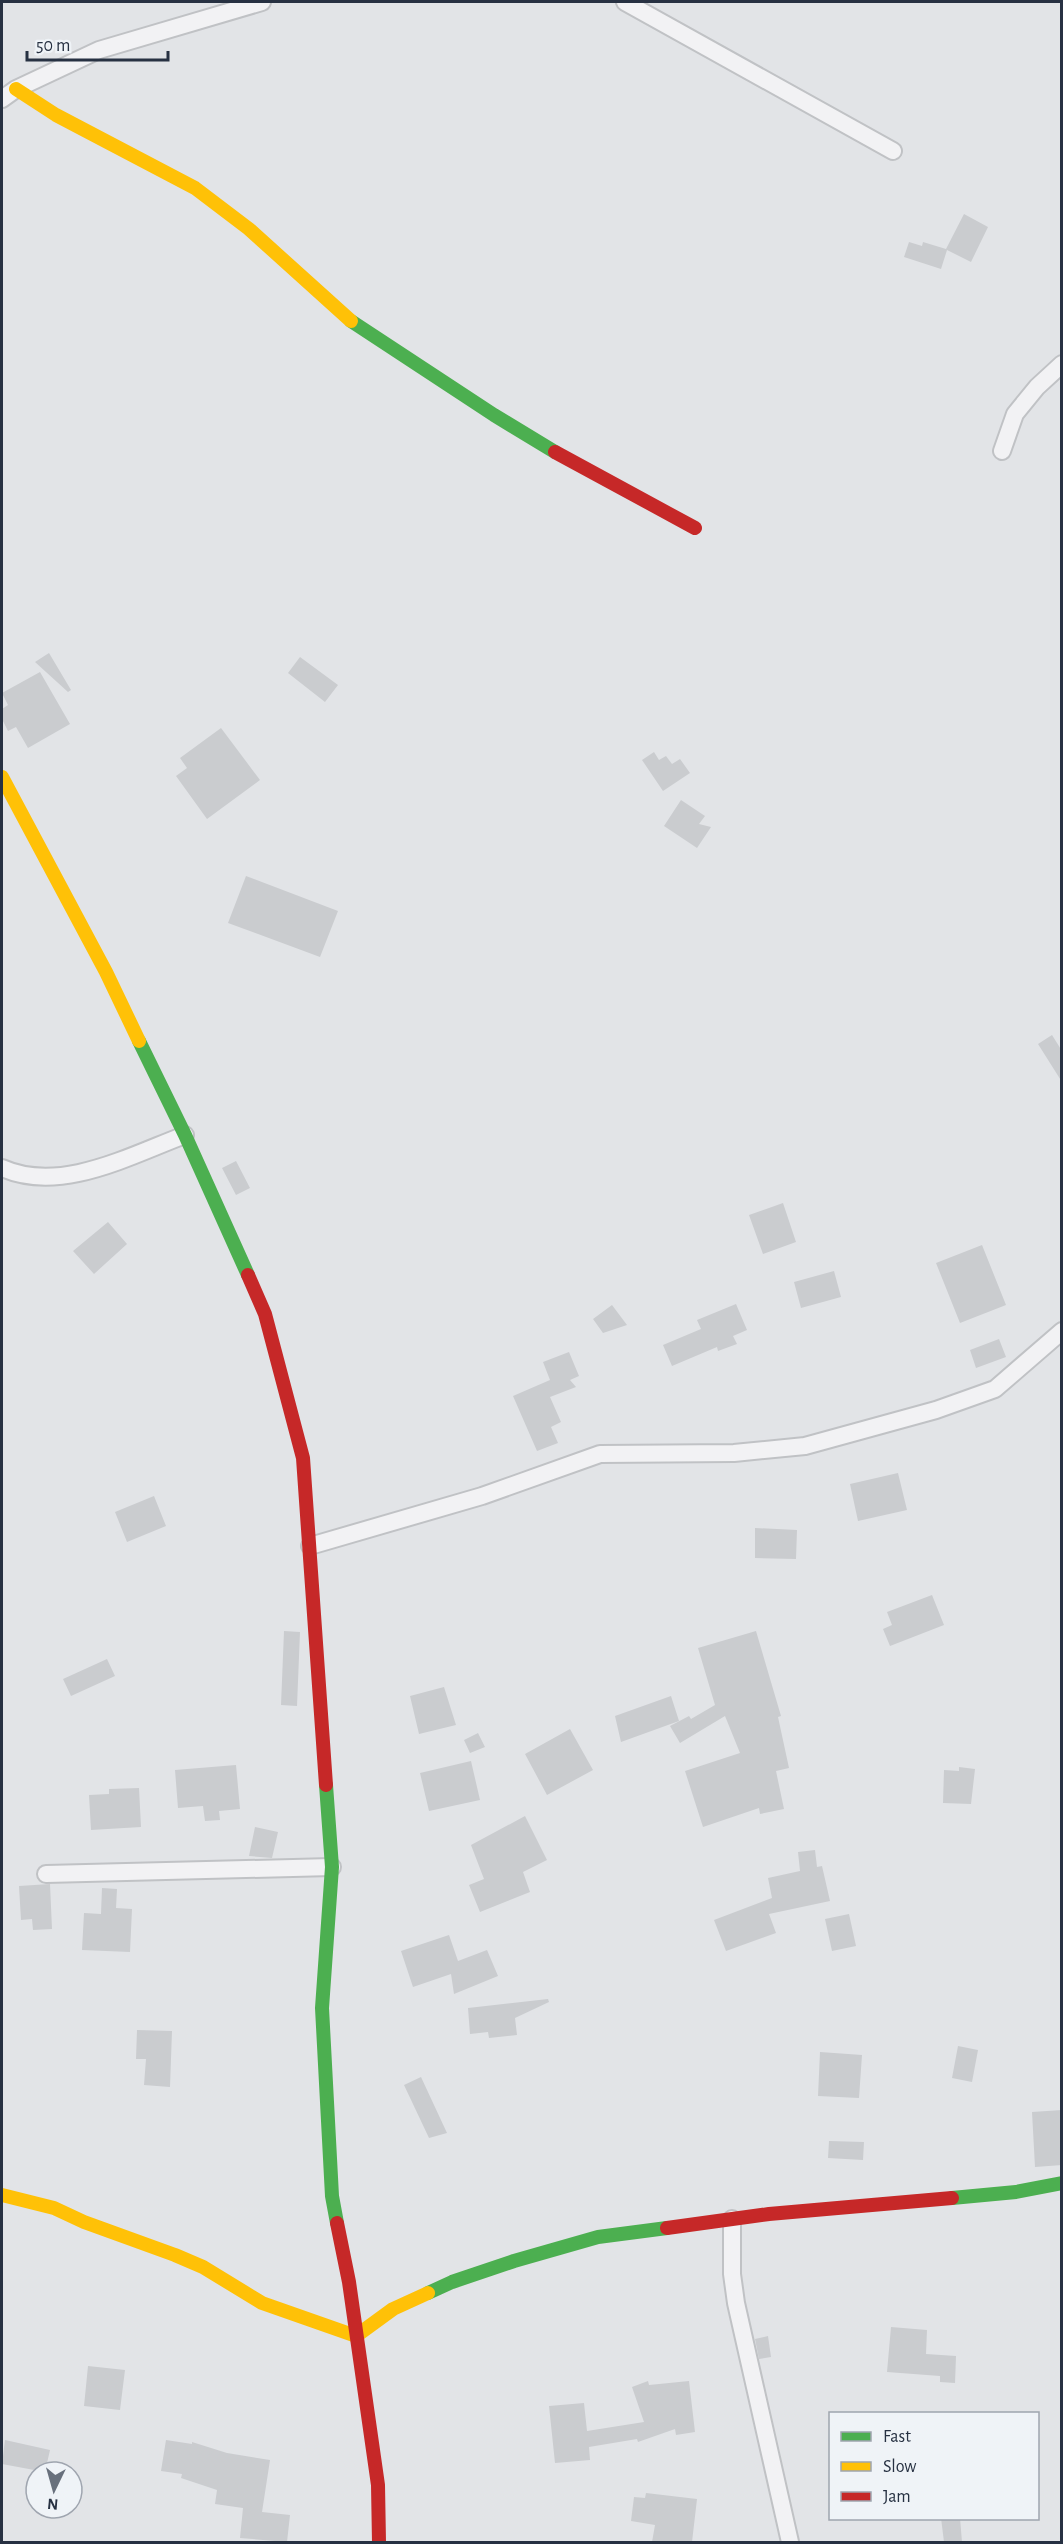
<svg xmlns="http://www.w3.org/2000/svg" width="1063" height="2544" viewBox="0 0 1063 2544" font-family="'Alegreya Sans',sans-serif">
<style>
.building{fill:#cacccf}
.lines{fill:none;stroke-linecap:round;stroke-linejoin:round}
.street-casing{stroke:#c0c2c5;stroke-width:20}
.street{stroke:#f2f2f4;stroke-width:16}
.fast{stroke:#4caf50;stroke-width:14}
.slow{stroke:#ffc107;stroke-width:14}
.jam{stroke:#c62828;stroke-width:14}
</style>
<rect width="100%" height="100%" fill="#e2e4e7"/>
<path class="building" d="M964 214 988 227 971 262 947 250 941 269 904 257 909 242 922 246 923 242 946 249Z
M49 653 71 690 68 692 35 662Z
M300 657 338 685 325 702 288 673Z
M40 672 70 724 28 748 16 727 8 731 2 719V709L8 705 2 693Z
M221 728 260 780 207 819 176 776 187 768 180 758Z
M654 752 659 760 666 756 672 764 680 759 690 773 663 791 642 760Z
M681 800 705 816 699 824 711 827 697 848 664 826Z
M246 876 338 911 320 957 228 923Z
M1052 1035 1062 1051V1082L1038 1044Z
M236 1161 250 1188 236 1195 222 1168Z
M783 1203 796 1242 763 1254 749 1215Z
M108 1222 127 1244 94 1274 73 1251Z
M982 1245 1006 1305 960 1323 936 1263Z
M834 1271 841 1297 801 1308 794 1282Z
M736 1304 747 1330 733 1336 737 1344 718 1351 717 1347 672 1366 663 1345 701 1329 697 1320Z
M612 1305 627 1325 603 1333 593 1319Z
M999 1339 1006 1357 976 1368 970 1350Z
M569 1352 579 1376 570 1380 576 1387 550 1397 561 1422 551 1427 558 1443 537 1451 513 1396 550 1380 543 1362Z
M898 1473 907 1510 858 1521 850 1484Z
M154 1496 166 1526 127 1542 115 1512Z
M755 1528 797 1530 796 1559 755 1558Z
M932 1595 944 1625 890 1646 883 1629 892 1625 887 1612Z
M284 1631 300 1632 297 1706 281 1705Z
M756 1631 781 1716 778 1717 789 1768 776 1771 784 1809 760 1814 759 1808 703 1827 685 1771 740 1753 725 1716 680 1743 670 1726 689 1716 691 1719 715 1705 698 1648Z
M107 1659 115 1676 71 1696 63 1679Z
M444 1687 456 1725 419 1734 410 1696Z
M671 1696 679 1721 621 1742 615 1716Z
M570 1729 593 1770 547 1795 525 1754Z
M478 1733 485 1747 470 1753 464 1740Z
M471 1761 480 1800 429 1811 420 1773Z
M236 1765 240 1809 219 1811 220 1820 205 1821 203 1806 178 1808 175 1770Z
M959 1767 975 1769 971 1804 943 1803 944 1770 959 1771Z
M139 1788 141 1827 91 1830 89 1795 109 1794V1789Z
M525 1816 547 1860 523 1872 530 1892 480 1912 469 1885 484 1879 471 1845Z
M255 1827 278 1832 272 1858 249 1856Z
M815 1850 817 1867 822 1866 830 1901 769 1914 776 1933 726 1951 714 1920 772 1898 768 1878 800 1871 798 1852Z
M50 1884 52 1929 33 1930 32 1919 21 1920 19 1886Z
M102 1888 117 1889 116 1908 132 1909 130 1952 82 1950 84 1913 101 1914Z
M849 1914 856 1946 832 1951 825 1919Z
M449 1935 458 1961 487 1950 498 1976 454 1994 451 1974 413 1987 401 1951Z
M548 1999 549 2002 515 2018 517 2035 489 2038 488 2032 470 2034 468 2008Z
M137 2030 172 2031 170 2087 144 2085 146 2059H136Z
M958 2046 978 2050 972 2082 952 2078Z
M820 2052 862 2055 859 2098 818 2096Z
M421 2077 447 2133 429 2138 404 2085Z
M1062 2110V2165L1035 2167 1032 2112Z
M829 2141 864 2142 863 2160 828 2158Z
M891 2327 927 2330 926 2354 956 2356 955 2383 940 2382V2376L887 2372Z
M768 2336 771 2357 759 2359 755 2339Z
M88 2366 125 2370 120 2410 84 2406Z
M648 2381 649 2385 689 2381 695 2432 676 2435 675 2429 638 2442 637 2439 589 2447 590 2460 555 2463 549 2406 584 2403 587 2431 644 2422 632 2387Z
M5 2440 50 2450 45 2472 2 2464Z
M166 2440 192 2444V2442L227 2453 270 2460 262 2512 290 2515 287 2542 240 2538 243 2508 215 2504 217 2490 181 2478 182 2474 161 2471Z
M646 2493 697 2499 692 2542H652L655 2525 631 2521 634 2497 645 2498Z
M941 2518H960L962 2542H944Z"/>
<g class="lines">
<defs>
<path id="street" d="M625 2 893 151
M2 99 16 89 99 50 262 2
M1002 451 1015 414 1037 387 1062 364
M2 1168C60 1194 129 1156 185 1135
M310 1546 482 1496 600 1454 734 1453 805 1446 936 1410 995 1389 1062 1331
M46 1874 332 1867
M732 2219V2274L736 2303 790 2542"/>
</defs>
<use href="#street" class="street-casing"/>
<use href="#street" class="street"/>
<path class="fast" d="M351 321 494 415 555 452
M139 1041 185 1135 248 1275
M326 1785 332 1867 322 2008 332 2196 337 2223
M952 2198 1016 2192 1062 2183
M428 2293 452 2282 514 2261 598 2237 667 2228"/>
<path class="slow" d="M16 89 56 115 195 188 249 229 351 321
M2 777 106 972 139 1041
M2 2195 54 2208 84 2222 175 2255 203 2267 262 2303 356 2336 393 2309 428 2293"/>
<path class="jam" d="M555 452 695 528
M248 1275 265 1314 303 1458 326 1785
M337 2223 349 2282 378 2485 379 2542
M667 2228 769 2214 952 2198"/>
</g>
<rect width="1063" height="2544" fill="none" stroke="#273142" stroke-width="6"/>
<rect x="829" y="2412" width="210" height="108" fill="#eff3f7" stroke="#9fa5af" stroke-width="1.5"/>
<rect x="841" y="2432" width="30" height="9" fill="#4caf50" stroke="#9fa5af" stroke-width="1.5"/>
<text x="883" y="2442" font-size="18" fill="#273142">Fast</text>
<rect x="841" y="2462" width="30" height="9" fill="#ffc107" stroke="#9fa5af" stroke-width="1.5"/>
<text x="883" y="2472" font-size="18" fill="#273142">Slow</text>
<rect x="841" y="2492" width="30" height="9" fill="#c62828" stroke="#9fa5af" stroke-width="1.5"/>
<text x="883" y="2502" font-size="18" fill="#273142">Jam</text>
<g transform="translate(54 2490) rotate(185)"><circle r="28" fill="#eff3f7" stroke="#9fa5af" stroke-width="1.5"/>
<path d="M0-4.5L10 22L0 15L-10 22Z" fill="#68707c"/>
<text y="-9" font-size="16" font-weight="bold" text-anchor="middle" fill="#273142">N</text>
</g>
<path d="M27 51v9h141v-9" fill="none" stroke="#273142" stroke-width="3"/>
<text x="36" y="51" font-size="18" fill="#273142" stroke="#eff3f7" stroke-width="4.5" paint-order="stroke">50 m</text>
</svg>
